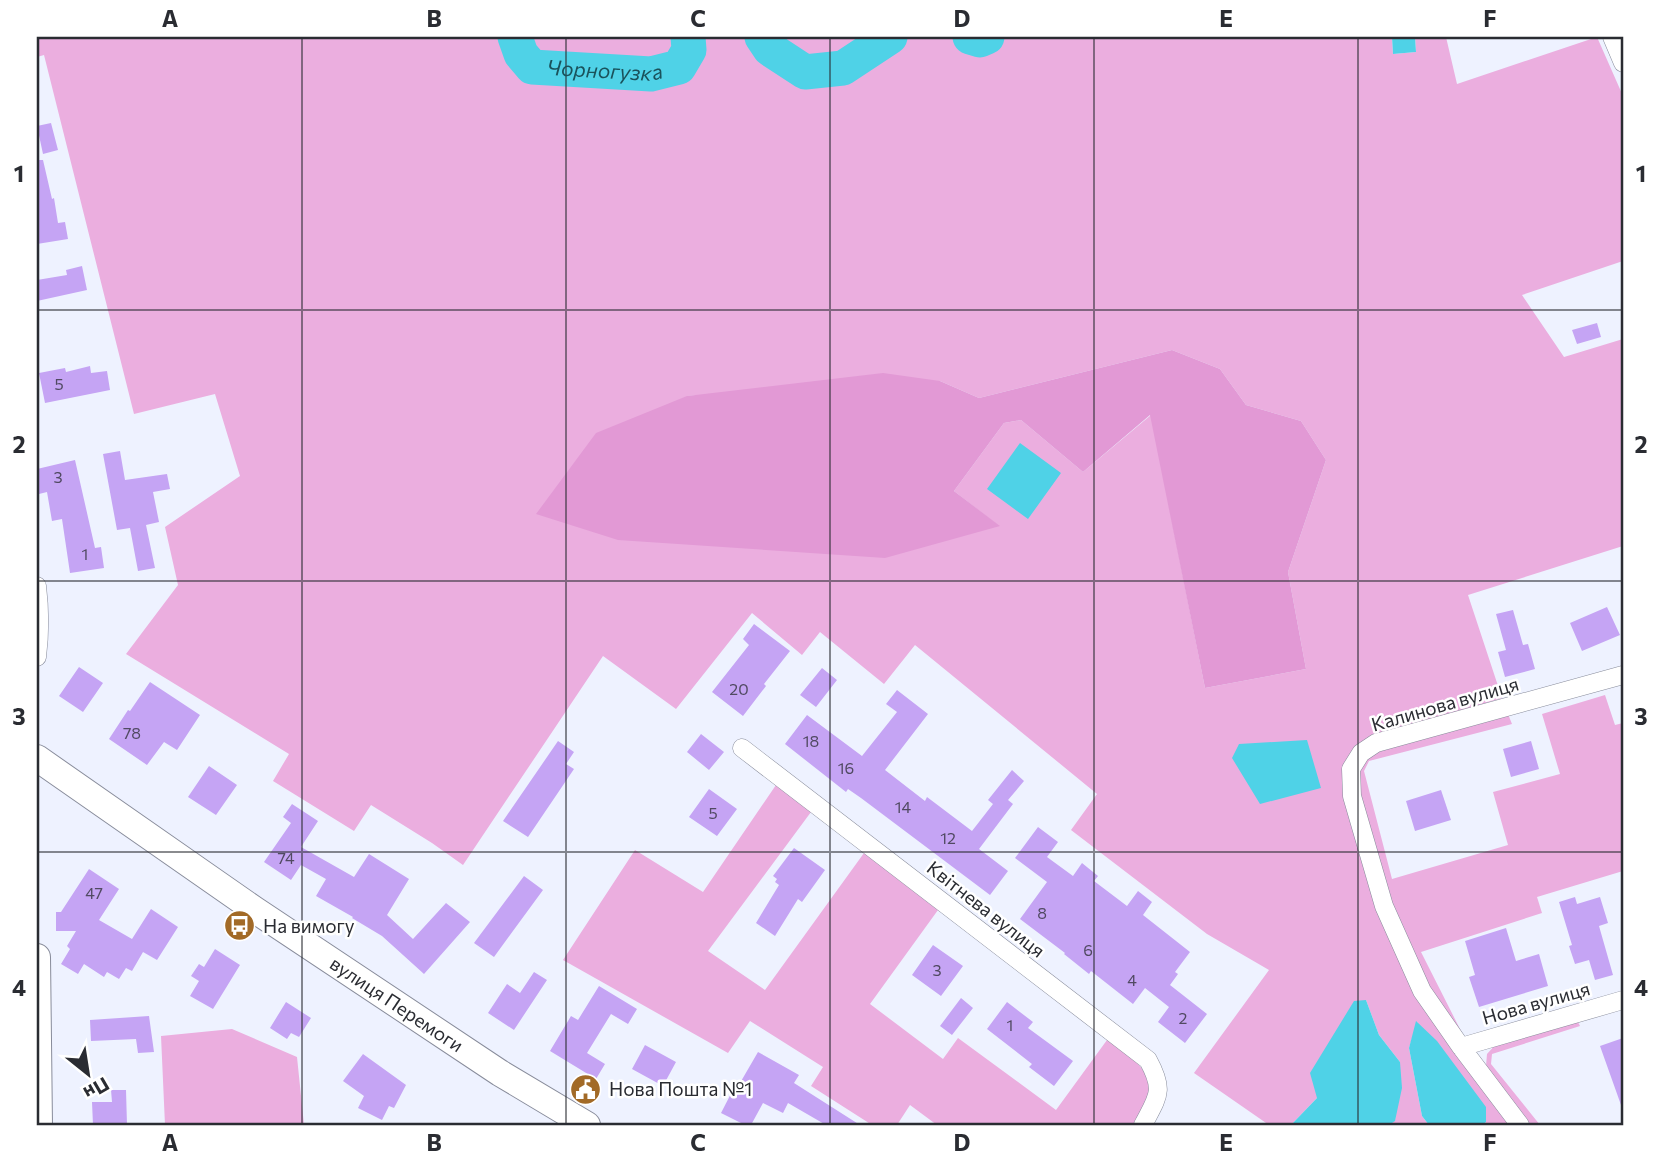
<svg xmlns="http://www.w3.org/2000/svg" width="1660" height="1162" viewBox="0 0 1660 1162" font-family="Commissioner,sans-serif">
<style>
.green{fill:#ebaedf;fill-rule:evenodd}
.forest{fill:#e299d5}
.water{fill:#4fd2e7}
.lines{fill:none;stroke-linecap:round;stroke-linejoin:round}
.river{stroke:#4fd2e7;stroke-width:35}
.building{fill:#c5a4f4}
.street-casing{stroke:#888c9b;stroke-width:19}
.secondary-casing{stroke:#888c9b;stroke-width:28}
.street{stroke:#fff;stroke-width:18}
.secondary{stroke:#fff;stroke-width:26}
.grid{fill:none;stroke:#2a2c32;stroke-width:2;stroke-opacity:0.55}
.labels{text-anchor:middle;stroke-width:5;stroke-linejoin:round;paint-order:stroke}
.number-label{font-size:16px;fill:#514a62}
.street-label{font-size:19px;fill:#2a2c32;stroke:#fff}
.poi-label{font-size:19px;fill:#2a2c32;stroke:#fff;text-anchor:start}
.water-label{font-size:21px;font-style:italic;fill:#1a525b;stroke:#fff}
.neatline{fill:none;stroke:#2a2c32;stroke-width:2.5}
.grid-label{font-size:23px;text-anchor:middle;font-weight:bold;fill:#2a2c32}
</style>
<rect width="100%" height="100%" fill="#eef2ff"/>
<path class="green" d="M37 37H1392L1393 54 1416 52 1415 37H1446L1457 84 1597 37 1623 96V261L1522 295 1564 357 1623 339V546L1468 595 1502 698 1374 738 1345 767 1379 908 1513 1125H1482L1486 1122 1417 1022 1409 1048 1422 1116 1429 1125H1389L1395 1120 1400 1062 1379 1035 1366 1000 1317 1098 1291 1125H1269L1194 1073 1269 970 1207 934 1071 830 1097 794 915 645 884 684 820 632 802 655 752 613 676 709 603 656 463 865 432 843 371 805 354 831 273 781 289 754 126 654 178 585 165 527 240 476 215 394 134 414 44 55 37 57ZM1172 350 1220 369 1246 405 1301 421 1326 460 1288 572 1306 669 1205 688 1151 415 1083 472 1021 420 1004 423 954 491 999 526 687 396 940 381 979 398Z
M1605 695 1615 725 1623 723V871L1537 897 1542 913 1421 952 1462 1033 1458 1035 1427 988 1389 904 1357 796V770L1364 757 1379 748 1508 714 1512 724 1369 761 1364 771 1392 879 1508 845 1493 792 1560 774 1542 714Z
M776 785 811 812 708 951 765 990 864 853 938 910 870 1004 943 1059 958 1038 1056 1110 1107 1040C1124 1053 1155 1069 1149 1095 1146 1105 1138 1116 1134 1125H937L910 1105 897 1125H872L811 1086 823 1067 750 1021 728 1053 563 960 635 850 703 892Z
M1578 1022 1580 1026 1492 1054 1491 1064 1540 1125H1527L1486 1066 1487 1054 1496 1044Z
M232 1029 297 1057 304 1125H165L161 1036Z"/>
<path class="forest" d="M1172 350 1220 369 1246 405 1301 421 1326 460 1288 572 1306 669 1205 688 1150 415 1083 472 1021 420 1004 423 954 491 1000 526 885 558 618 540 536 514 596 433 687 396 883 373 940 381 979 398Z"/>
<path class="water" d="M1392 37H1415L1416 52 1393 54Z
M1020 443 1061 473 1028 519 987 489Z
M1307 740 1321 788 1260 804 1232 758 1239 744Z
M1366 1000 1379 1035 1400 1062 1402 1088 1395 1121 1389 1125H1291L1317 1098 1310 1073 1354 1001Z
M1416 1021 1437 1041 1486 1107V1122L1482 1125H1429L1422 1116 1409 1048Z"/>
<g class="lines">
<g class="river">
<path id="s1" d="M515 37 521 54 532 67 651 74 679 67 689 50 688 37"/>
<path d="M762 37 770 49 805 72 843 68 890 37"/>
<path d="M970 37 980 40 987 37"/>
</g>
</g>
<path class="building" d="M51 123 58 150 43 154 37 126Z
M37 160H43L52 199 54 198 58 223 65 222 68 239 37 244Z
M82 266 87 290 37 301V280L67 275 66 270Z
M1597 323 1601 337 1577 344 1572 330Z
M90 366 91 373 107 371 110 390 45 403 39 373 65 368 66 372Z
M120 451 125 480 167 474 170 489 153 492 159 522 146 525 155 568 138 571 130 528 117 530 103 454Z
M75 460 95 548 101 547 104 568 70 573 62 519 52 521 47 492 39 494 37 469Z
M1607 607 1620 635 1582 651 1570 623Z
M1513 610 1523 645 1528 644 1535 669 1505 677 1498 652 1506 650 1496 614Z
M754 624 790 651 764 684 766 686 743 716 712 692 749 645 743 639Z
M79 667 103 683 83 712 59 696Z
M822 668 837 680 816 707 800 695Z
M150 682 200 715 177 750 164 742 147 765 109 739 128 710 130 711Z
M897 690 928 714 885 770 925 801 927 797 972 831 993 804 988 800 1012 770 1024 781 1008 800 1013 804 979 849 1008 871 990 895 861 798 848 789 846 792 785 744 807 715 862 756 897 712 886 704Z
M701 734 724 752 709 770 687 752Z
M558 741 574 752 566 764 574 769 528 837 503 821Z
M1531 741 1539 769 1511 777 1503 749Z
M209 766 237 785 216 815 188 797Z
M709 789 737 809 717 836 689 817Z
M1441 790 1451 820 1415 831 1406 801Z
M292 804 318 821 301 847 354 877 369 854 409 879 387 915 413 939 446 903 470 922 424 974 382 936 352 918 353 917 316 896 326 879 301 865 291 880 264 862 291 823 283 817Z
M1038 827 1058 842 1047 857 1073 876 1082 863 1098 876 1094 881 1127 906 1138 891 1152 902 1143 915 1190 952 1175 972 1178 974 1170 985 1207 1014 1185 1043 1158 1022 1169 1007 1145 988 1133 1004 1091 971 1089 974 1064 954 1065 953 1020 919 1047 882 1015 858Z
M794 848 825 870 802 902 798 899 775 936 756 923 779 885 775 882 777 879 773 876Z
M89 869 119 889 99 920 132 939 151 909 178 927 157 960 143 952 132 971 126 968 119 979 107 972 104 977 84 964 78 974 61 964 70 949 67 946 76 931H56V912H61Z
M524 876 543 890 494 957 474 943Z
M1575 897 1577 904 1600 897 1608 923 1599 926 1613 975 1595 980 1589 960 1575 964 1569 946 1572 945 1559 902Z
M1506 928 1516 961 1539 954 1548 986 1479 1007 1469 977 1475 975 1465 941Z
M933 945 963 966 941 996 912 975Z
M215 949 240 965 213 1009 190 996 199 981 191 976 199 964 204 967Z
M534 972 547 980 514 1030 488 1013 507 984 520 993Z
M599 986 637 1009 628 1024 611 1014 587 1053 605 1064 596 1079 550 1051 571 1016 578 1020Z
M961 998 973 1008 952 1035 940 1026Z
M286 1002 311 1018 299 1037 291 1033 287 1039 270 1028Z
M1007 1002 1033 1022 1028 1028 1073 1061 1054 1086 1029 1067 1032 1064 987 1029Z
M149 1016 154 1052 138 1053 136 1039 91 1041 90 1020Z
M1623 1038V1105H1621L1600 1046Z
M645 1045 676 1062 663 1086 632 1069Z
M758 1052 799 1075 794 1083 860 1125H826L788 1103 783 1113 763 1103 751 1125H745L721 1113 737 1082 740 1083Z
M363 1054 406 1085 394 1108 389 1106 382 1120 358 1108 364 1096 343 1081Z
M111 1090H126L127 1125H93L92 1102H112Z"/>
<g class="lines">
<defs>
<path id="street" d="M1612 37 1623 63
M37 586C40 610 40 633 37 657
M742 748 1148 1060C1165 1091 1158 1096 1143 1125
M1461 1047 1623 1000
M1520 1125 1461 1047 1422 991 1384 906 1352 796 1351 769 1361 753 1376 743 1623 675"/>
<g id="secondary">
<path id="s2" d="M37 758 255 910 500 1073 587 1125"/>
<path d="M37 957 39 1125"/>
</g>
</defs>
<use href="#street" class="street-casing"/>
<use href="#secondary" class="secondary-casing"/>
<use href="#street" class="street"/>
<use href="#secondary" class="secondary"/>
</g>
<path class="grid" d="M302 37V1125M566 37V1125M830 37V1125M1094 37V1125M1358 37V1125M37 310H1623M37 581H1623M37 852H1623"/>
<defs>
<symbol id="bus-disc" viewBox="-11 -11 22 22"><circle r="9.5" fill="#a26a27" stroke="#fff"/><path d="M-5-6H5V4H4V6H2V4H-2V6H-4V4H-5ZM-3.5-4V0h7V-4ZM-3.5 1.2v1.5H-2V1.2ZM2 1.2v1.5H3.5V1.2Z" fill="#fff"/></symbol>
<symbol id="civic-disc" viewBox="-11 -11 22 22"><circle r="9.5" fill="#a26a27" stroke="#fff"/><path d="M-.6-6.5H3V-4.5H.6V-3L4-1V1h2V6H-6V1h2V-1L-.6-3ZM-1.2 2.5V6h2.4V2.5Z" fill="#fff"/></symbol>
</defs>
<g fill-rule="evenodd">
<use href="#bus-disc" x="222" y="908" width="35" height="35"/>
<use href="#civic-disc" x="568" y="1072" width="35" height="35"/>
</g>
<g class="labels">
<g class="number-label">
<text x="59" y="390">5</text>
<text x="58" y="483">3</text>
<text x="85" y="560">1</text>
<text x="739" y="695">20</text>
<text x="132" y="739">78</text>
<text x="811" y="747">18</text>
<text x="846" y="774">16</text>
<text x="903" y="813">14</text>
<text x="713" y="819">5</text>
<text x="948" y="844">12</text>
<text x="286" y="864">74</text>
<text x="94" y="899">47</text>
<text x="1042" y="919">8</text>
<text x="1088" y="956">6</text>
<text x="937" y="976">3</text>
<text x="1132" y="986">4</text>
<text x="1183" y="1024">2</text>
<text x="1010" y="1031">1</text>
</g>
<g class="street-label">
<text transform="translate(1445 704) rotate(-16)" y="7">Калинова вулиця</text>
<text transform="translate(986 909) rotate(38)" y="7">Квітнева вулиця</text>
<text transform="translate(1536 1003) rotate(-16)" y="7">Нова вулиця</text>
<text dy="7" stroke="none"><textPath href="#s2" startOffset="436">вулиця Перемоги</textPath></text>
</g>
<g class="poi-label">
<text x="263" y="933">На вимогу</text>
<text x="609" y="1096">Нова Пошта №1</text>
</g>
<g class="water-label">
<text dy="7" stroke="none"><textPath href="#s1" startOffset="108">Чорногузка</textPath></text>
</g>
</g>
<rect width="1660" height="1162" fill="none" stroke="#ffffff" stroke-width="77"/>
<g transform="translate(88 1074) rotate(150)" stroke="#ffffff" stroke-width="5" paint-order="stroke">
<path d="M0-5L12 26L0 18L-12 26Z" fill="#2a2c32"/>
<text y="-10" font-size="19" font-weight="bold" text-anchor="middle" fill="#2a2c32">Пн</text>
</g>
<rect x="38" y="38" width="1584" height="1086" class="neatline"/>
<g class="grid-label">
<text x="170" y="27">A</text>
<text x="434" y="27">B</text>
<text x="698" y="27">C</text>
<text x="962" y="27">D</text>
<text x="1226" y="27">E</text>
<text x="1490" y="27">F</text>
<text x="19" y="182">1</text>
<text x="1641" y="182">1</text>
<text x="19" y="453">2</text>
<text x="1641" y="453">2</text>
<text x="19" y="725">3</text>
<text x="1641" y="725">3</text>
<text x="19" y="996">4</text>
<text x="1641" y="996">4</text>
<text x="170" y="1151">A</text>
<text x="434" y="1151">B</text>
<text x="698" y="1151">C</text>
<text x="962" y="1151">D</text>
<text x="1226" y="1151">E</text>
<text x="1490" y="1151">F</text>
</g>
</svg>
